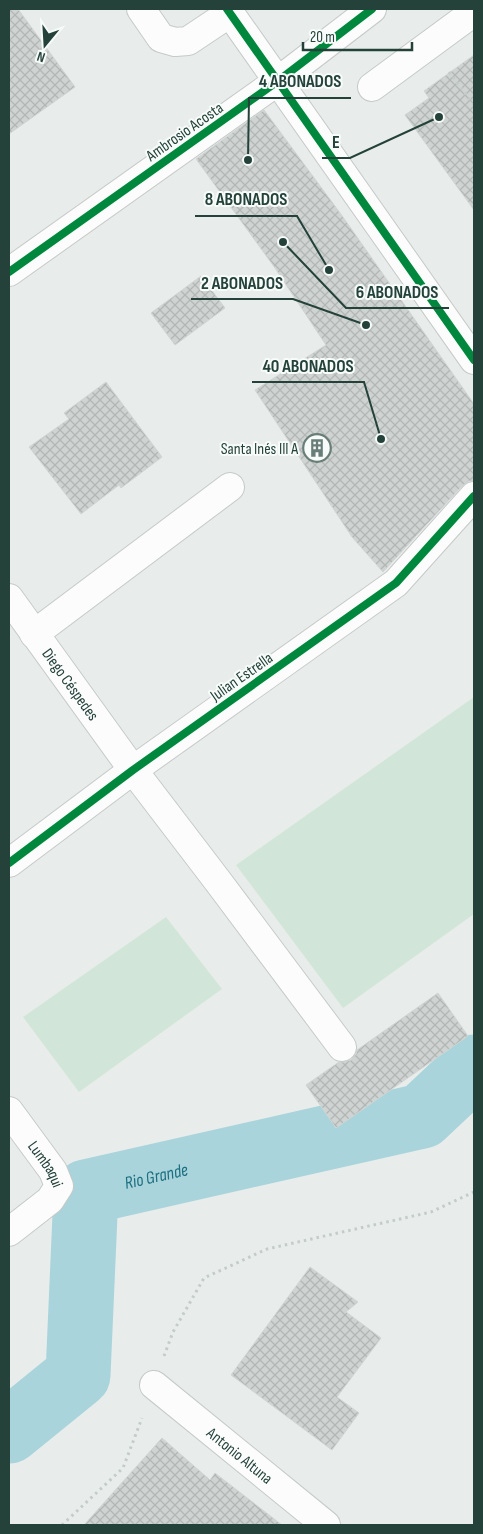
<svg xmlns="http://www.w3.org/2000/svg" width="483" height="1534" viewBox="0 0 483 1534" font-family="'Sofia Sans Condensed',sans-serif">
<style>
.green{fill:#d1e6d8}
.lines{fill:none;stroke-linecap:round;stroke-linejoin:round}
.river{stroke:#a9d4db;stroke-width:65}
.building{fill:url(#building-cross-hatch);stroke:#d1d6d4}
.minor-casing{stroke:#c5cac8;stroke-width:30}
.path{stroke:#c3ccca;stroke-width:3;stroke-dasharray:2.5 4;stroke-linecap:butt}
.minor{stroke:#fcfcfc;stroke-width:28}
.cycleway-casing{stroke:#f7fbf9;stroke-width:11}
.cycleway{stroke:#00873e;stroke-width:8}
.labels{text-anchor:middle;stroke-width:4;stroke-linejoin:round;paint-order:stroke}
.street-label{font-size:16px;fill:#24423a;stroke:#f7fbf9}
.poi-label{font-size:16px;fill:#24423a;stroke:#f7fbf9;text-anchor:end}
.water-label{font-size:18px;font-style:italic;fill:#1c6f80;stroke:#f7fbf9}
.leader{fill:none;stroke:#24423a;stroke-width:2}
.callout-dot{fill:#24423a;stroke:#f7fbf9;stroke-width:2}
.callout-label{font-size:18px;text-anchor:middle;font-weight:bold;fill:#24423a;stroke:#f7fbf9;stroke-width:4;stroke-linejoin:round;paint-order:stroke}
</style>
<defs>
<pattern id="building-cross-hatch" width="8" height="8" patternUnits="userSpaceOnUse" patternTransform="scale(1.25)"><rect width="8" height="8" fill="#cfd4d2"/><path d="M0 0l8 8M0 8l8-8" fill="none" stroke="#b2b7b5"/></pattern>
</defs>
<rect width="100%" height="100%" fill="#e8edeb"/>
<path class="green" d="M474 697V914L343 1008 236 865Z
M166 917 222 989 79 1092 23 1017Z"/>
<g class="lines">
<path class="river" id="s1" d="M9 1431 78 1375 86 1192 422 1116 474 1067"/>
</g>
<path class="building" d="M9 9H18L75 87 9 134Z
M474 55V210L405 115 429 98 424 91Z
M264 110 343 217 474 404V481H469L462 486 383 572 352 537 255 390 326 345 275 268 196 159Z
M201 276 225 308 175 345 151 313Z
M106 382 162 457 121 488 119 485 81 514 29 447 69 419 64 413Z
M438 993 468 1036 336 1128 306 1085 339 1062H344L351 1060 356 1054 357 1050Z
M310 1267 358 1302 346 1312 381 1338 337 1397 359 1413 332 1450 231 1375Z
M162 1438 210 1480 215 1473 282 1525H84Z"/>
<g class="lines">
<defs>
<g id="minor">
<path d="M141 9 161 38 175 42 188 41 230 13"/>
<path d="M227 9 474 360"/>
<path d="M372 87 474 12"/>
<path d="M9 272 278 81 372 9"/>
<path id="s2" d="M9 598 133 770 220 884 342 1047"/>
<path d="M34 634 230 487"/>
<path d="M9 863 133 770 396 583 474 496"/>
<path id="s3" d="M9 1111 53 1171 59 1186 50 1200 9 1232"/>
<path id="s4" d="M154 1385 326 1525"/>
</g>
</defs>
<use href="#minor" class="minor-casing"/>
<path class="path" d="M449 72 474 105
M164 1356 173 1332 204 1278 267 1249 431 1212 474 1192
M62 1525 123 1468 142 1418"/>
<use href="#minor" class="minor"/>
<defs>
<path id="cycleway" d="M227 9 474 360
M9 272 278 81 372 9
M9 863 133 770 396 583 474 496"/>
</defs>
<use href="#cycleway" class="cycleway-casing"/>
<use href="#cycleway" class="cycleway"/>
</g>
<defs>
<symbol id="building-ring" viewBox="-11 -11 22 22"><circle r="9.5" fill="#f7fbf9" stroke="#697e78" stroke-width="1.5"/><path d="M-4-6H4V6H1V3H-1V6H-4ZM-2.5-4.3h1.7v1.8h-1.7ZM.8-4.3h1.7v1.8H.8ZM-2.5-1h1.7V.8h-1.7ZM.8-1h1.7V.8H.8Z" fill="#697e78"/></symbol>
</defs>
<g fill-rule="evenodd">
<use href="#building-ring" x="301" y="432" width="32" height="32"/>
</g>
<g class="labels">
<g class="street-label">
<text transform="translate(184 131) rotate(-35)" y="6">Ambrosio Acosta</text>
<text transform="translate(241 676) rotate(-35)" y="6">Julian Estrella</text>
<text dy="6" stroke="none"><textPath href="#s2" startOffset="106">Diego Céspedes</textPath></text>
<text dy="6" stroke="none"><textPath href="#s3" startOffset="65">Lumbaqui</textPath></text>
<text dy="6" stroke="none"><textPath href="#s4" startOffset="111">Antonio Altuna</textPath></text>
</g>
<g class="poi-label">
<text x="298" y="454">Santa Inés III A</text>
</g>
<g class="water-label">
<text dy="6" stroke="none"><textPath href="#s1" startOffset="344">Rio Grande</textPath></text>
</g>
</g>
<path class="leader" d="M248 160L249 98H351M439 117L350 158H322M329 270L297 216H195M366 325L293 299H191M283 242L346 308H449M381 439L364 382H252"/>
<g class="callout-dot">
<circle cx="248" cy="160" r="5"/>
<circle cx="439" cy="117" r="5"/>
<circle cx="329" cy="270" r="5"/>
<circle cx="366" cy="325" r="5"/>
<circle cx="283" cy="242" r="5"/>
<circle cx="381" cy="439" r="5"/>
</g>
<g class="callout-label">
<text x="300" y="87">4 ABONADOS</text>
<text x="336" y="148">E</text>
<text x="246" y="205">8 ABONADOS</text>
<text x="242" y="289">2 ABONADOS</text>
<text x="397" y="298">6 ABONADOS</text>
<text x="308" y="372">40 ABONADOS</text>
</g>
<rect width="483" height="1534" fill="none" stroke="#24423a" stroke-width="20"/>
<g transform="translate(45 45) rotate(198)" stroke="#f7fbf9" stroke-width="4" paint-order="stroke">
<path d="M0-4L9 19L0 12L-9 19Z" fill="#24423a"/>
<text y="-8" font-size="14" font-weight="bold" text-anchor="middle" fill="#24423a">N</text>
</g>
<path d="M303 42v8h109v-8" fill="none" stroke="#24423a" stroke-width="2.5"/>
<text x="310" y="42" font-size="15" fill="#24423a" stroke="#f7fbf9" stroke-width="4" paint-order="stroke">20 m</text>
</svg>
